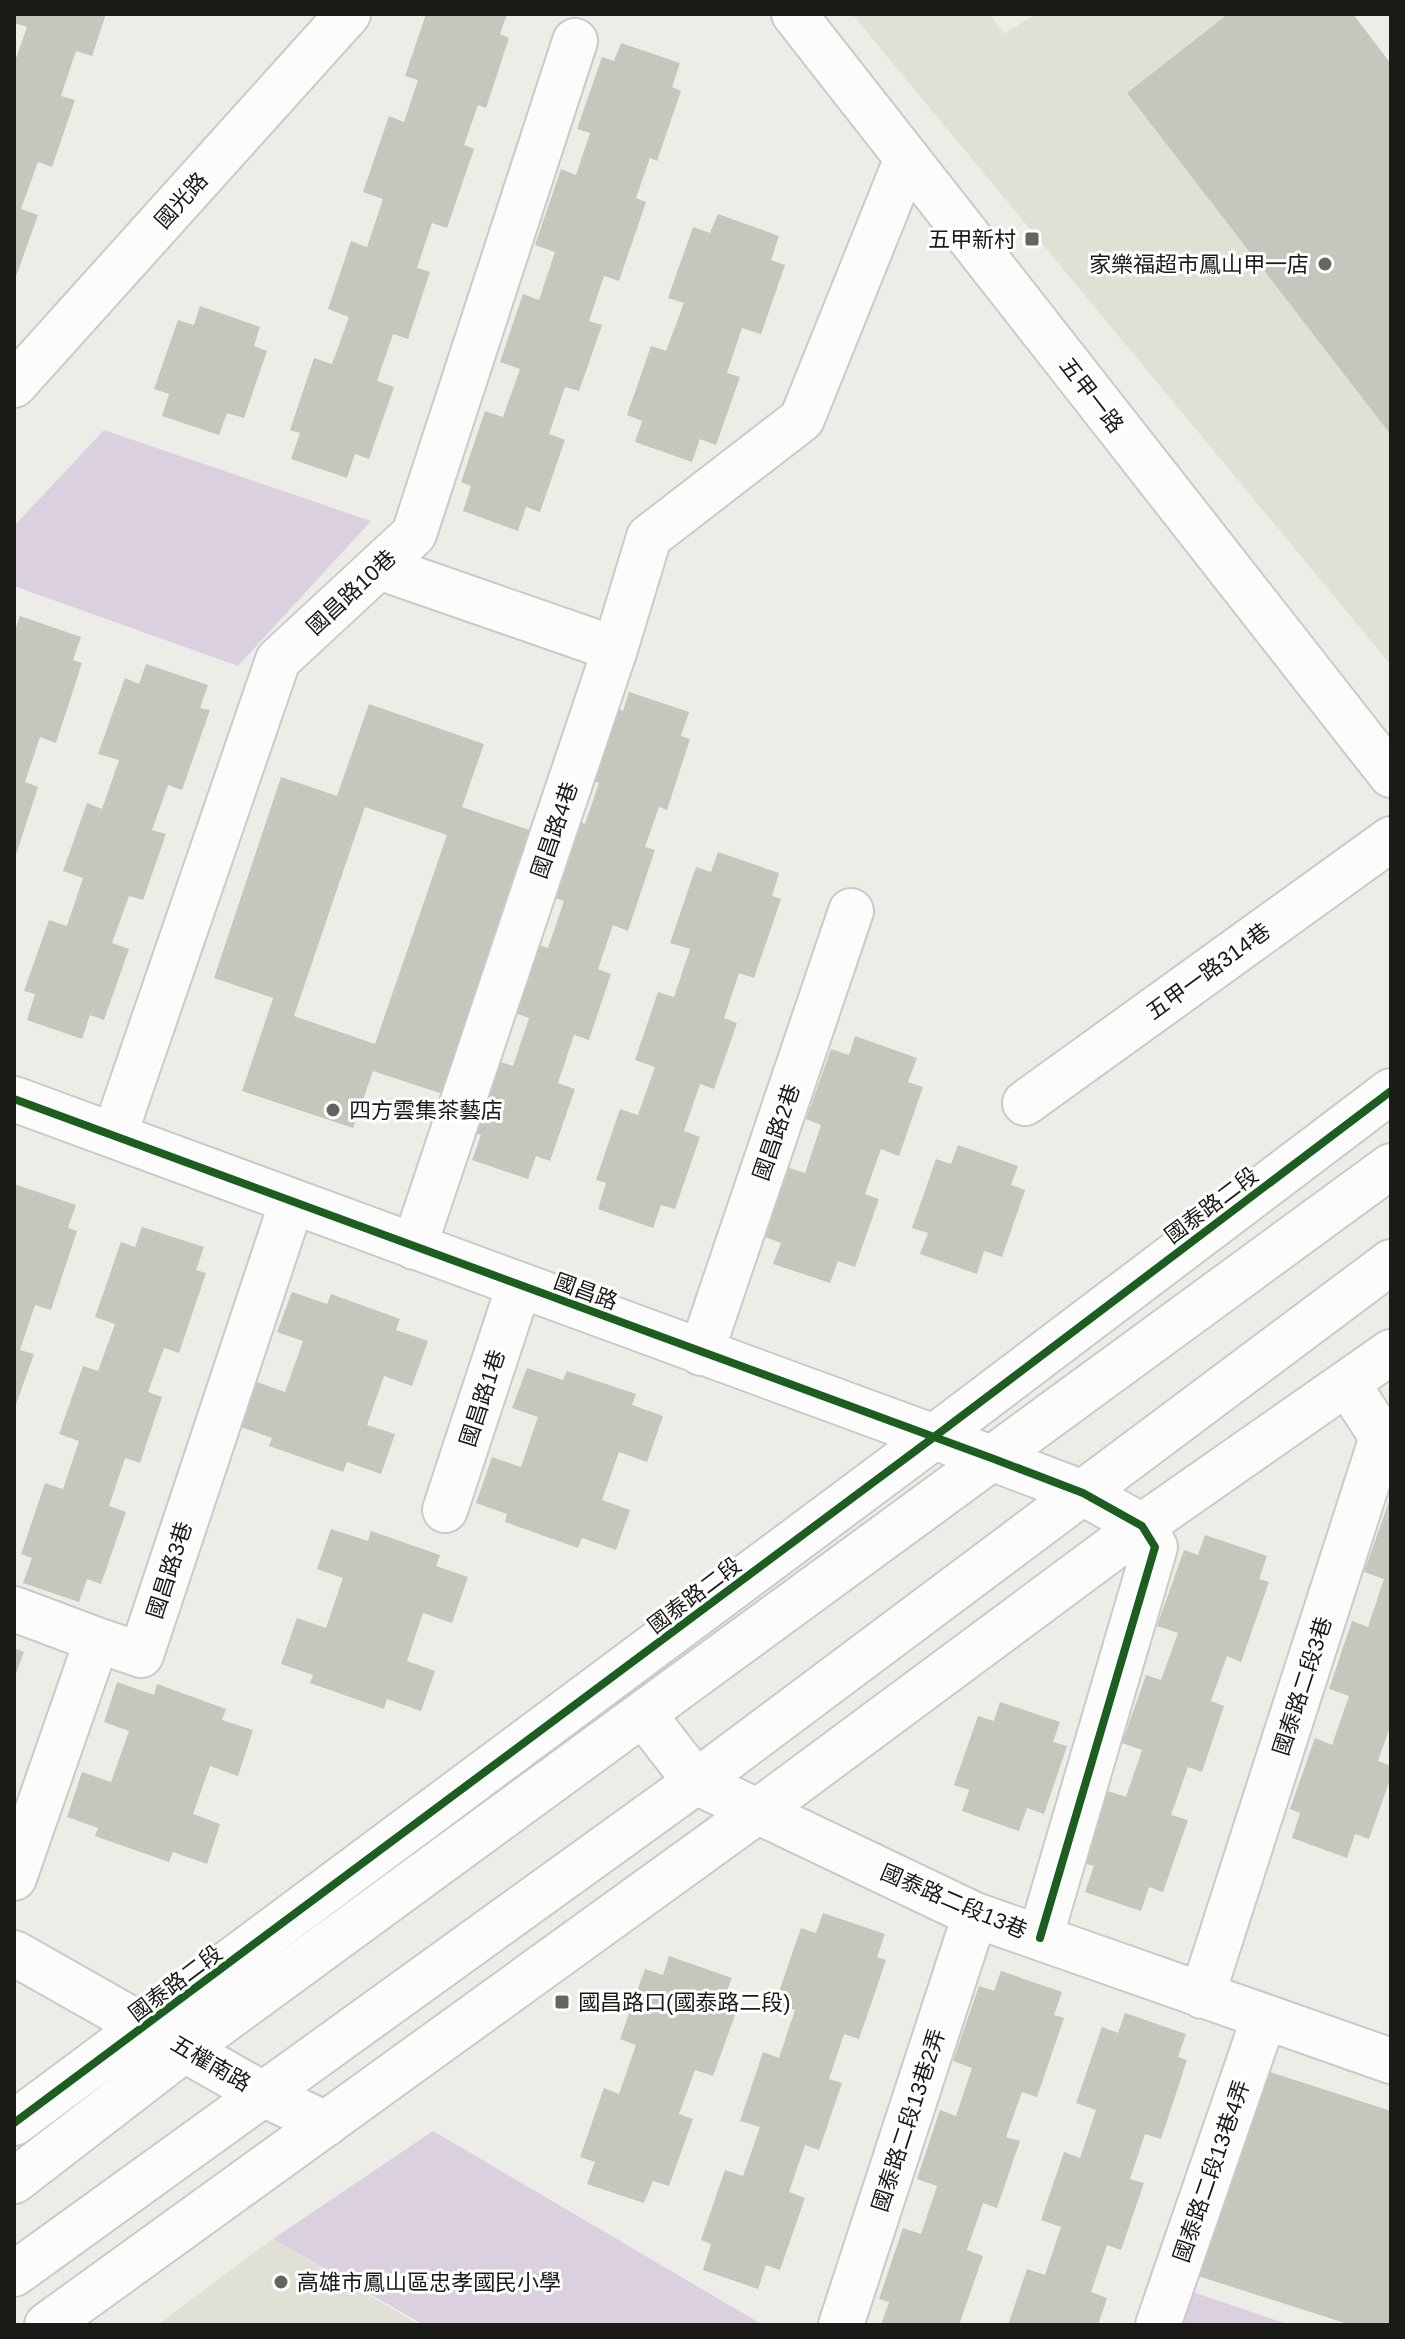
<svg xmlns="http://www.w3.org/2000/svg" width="1405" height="2339" viewBox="0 0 1405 2339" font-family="Arial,'Noto Sans TC',sans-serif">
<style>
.built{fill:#e1e0d4}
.green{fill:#dbd0df}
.building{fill:#c6c6bd;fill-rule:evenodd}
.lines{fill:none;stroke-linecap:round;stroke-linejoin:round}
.minor-casing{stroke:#cacac6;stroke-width:48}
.tertiary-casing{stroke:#cacac6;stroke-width:48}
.secondary-casing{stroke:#cacac6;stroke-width:48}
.minor{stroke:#fcfcfc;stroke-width:44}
.tertiary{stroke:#fcfcfc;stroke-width:44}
.secondary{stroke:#fcfcfc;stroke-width:44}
.cycleway-casing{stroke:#fff;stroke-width:13}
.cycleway{stroke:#1b5e20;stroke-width:8}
.poi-dot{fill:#646460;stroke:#fff;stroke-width:3}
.labels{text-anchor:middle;stroke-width:6;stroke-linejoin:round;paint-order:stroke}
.street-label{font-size:22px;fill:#1a1a16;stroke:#fff}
.poi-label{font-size:22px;fill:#1a1a16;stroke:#fff;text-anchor:start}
</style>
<rect width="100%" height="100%" fill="#edede8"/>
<path class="built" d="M852 14H989L1004 34 1036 14H1348L1391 65V665Z
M273 2239 420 2325H157Z"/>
<path class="green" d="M104 430 371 521 238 666 14 586V526Z
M433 2131 763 2325H424L273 2239Z
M1190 2291 1290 2325H1178Z"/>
<path class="building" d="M14 14H106L92 56 76 51 61 96 75 100 52 167 38 162 21 209 38 215 14 282V64L27 27 14 23Z
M426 14H507L500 34 509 38 486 108 478 105 464 145 474 149 447 228 432 223 417 268 430 272 408 339 393 334 377 381 394 387 369 459 355 454 347 478 291 459 300 433 290 430 314 358 332 364 349 317 328 309 351 241 367 247 383 199 363 192 389 116 404 122 418 80 405 76Z
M1228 14H1353L1391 64V435L1127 93Z
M621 43 680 63 672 87 681 91 657 161 650 158 636 198 646 202 619 281 604 276 589 321 602 325 579 391 565 387 549 434 565 440 540 512 526 507 518 531 463 511 471 486 461 482 485 411 503 417 520 369 500 362 523 294 539 300 555 252 535 245 561 169 576 175 590 133 577 129 602 57 614 61Z
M718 214 779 236 771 260 785 265 761 334 742 328 727 373 740 377 716 445 700 439 692 462 635 442 642 421 627 415 651 346 666 351 684 303 668 298 693 227 710 233Z
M200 306 260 327 254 346 267 351 244 418 227 413 219 435 162 416 169 394 154 389 178 320 194 325Z
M20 616 81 637 73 660 82 663 56 743 40 737 25 782 38 787 15 858 14 633Z
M146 664 208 685 200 708 210 710 182 790 168 785 152 830 166 834 143 900 129 896 112 943 129 949 104 1020 90 1015 82 1039 27 1020 35 994 24 991 49 920 67 926 83 878 63 871 87 803 102 809 119 760 98 754 125 678 139 684Z
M629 692 689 712 681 736 690 739 667 810 659 807 645 847 655 850 628 931 613 925 598 969 611 974 589 1040 574 1035 558 1083 575 1089 550 1161 536 1156 528 1179 472 1160 481 1135 470 1131 494 1060 513 1066 529 1018 509 1011 532 943 548 948 564 901 544 894 570 819 585 824 599 783 586 778 610 706 623 711Z
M369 704 484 744 462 807 538 833 449 1096 373 1071 353 1128 242 1091 273 998 214 978 281 777 337 796ZM365 807 447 835 375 1044 294 1016Z
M718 852 779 873 772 896 781 899 754 978 739 973 724 1018 737 1023 714 1089 700 1084 684 1131 700 1137 675 1209 661 1205 653 1228 598 1209 606 1183 596 1180 620 1109 638 1115 655 1067 635 1060 658 992 674 997 690 949 670 943 696 867 711 872Z
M855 1036 917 1058 908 1082 923 1087 899 1156 881 1149 865 1194 879 1199 855 1267 838 1261 830 1283 773 1264 781 1243 765 1237 789 1168 805 1173 821 1125 806 1119 831 1049 849 1055Z
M958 1145 1018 1166 1011 1185 1025 1190 1002 1257 984 1251 977 1274 920 1254 928 1233 912 1228 936 1159 951 1164Z
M14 1184 76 1205 68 1228 77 1231 51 1310 35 1305 20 1350 34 1354 14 1410Z
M142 1227 204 1247 196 1270 206 1273 179 1353 164 1348 148 1392 162 1397 140 1463 125 1458 109 1506 126 1512 101 1584 87 1579 79 1602 23 1583 32 1558 21 1554 45 1483 63 1489 79 1441 59 1434 83 1366 98 1371 115 1324 95 1317 121 1242 135 1247Z
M292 1292 327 1304 331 1294 400 1319 396 1330 428 1341 412 1386 384 1376 367 1425 395 1434 381 1474 347 1462 343 1472 269 1446 272 1438 241 1427 257 1382 285 1392 303 1341 277 1332Z
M527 1368 563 1380 567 1371 636 1394 632 1405 663 1416 647 1462 619 1452 602 1500 630 1510 616 1550 582 1538 578 1548 505 1522 507 1514 476 1503 492 1457 521 1467 538 1417 512 1408Z
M1391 1496V1724L1378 1761 1391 1766V1777L1369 1839 1355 1834 1347 1858 1292 1838 1300 1813 1290 1809 1315 1738 1332 1745 1349 1696 1329 1689 1352 1621 1368 1627 1384 1579 1364 1572Z
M331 1529 368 1541 371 1531 440 1555 436 1566 468 1577 452 1623 423 1613 407 1661 435 1671 421 1711 387 1699 384 1709 310 1683 313 1675 281 1664 297 1618 326 1628 343 1578 317 1569Z
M1205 1535 1267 1556 1259 1579 1269 1582 1241 1662 1227 1656 1211 1701 1224 1706 1202 1772 1188 1767 1171 1815 1188 1820 1163 1892 1149 1887 1141 1911 1085 1892 1094 1866 1083 1863 1108 1791 1126 1797 1142 1750 1122 1743 1146 1675 1161 1680 1178 1633 1157 1626 1184 1550 1198 1555Z
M14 1648 24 1652 14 1679Z
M117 1682 154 1695 157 1684 226 1709 222 1720 253 1730 238 1776 210 1766 193 1814 220 1824 207 1864 173 1852 169 1862 95 1836 98 1828 67 1817 82 1772 111 1782 129 1731 104 1722Z
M1000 1702 1060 1722 1053 1742 1067 1746 1044 1814 1027 1808 1019 1831 962 1811 969 1790 954 1785 978 1716 994 1721Z
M823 1913 885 1934 877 1957 886 1960 859 2039 844 2034 829 2079 842 2083 819 2150 805 2145 789 2192 805 2198 780 2270 766 2265 758 2289 703 2270 711 2244 701 2240 725 2170 743 2176 760 2127 740 2121 763 2052 779 2058 795 2010 775 2003 801 1928 816 1933Z
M669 1956 732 1978 723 2001 738 2007 713 2076 695 2070 679 2114 693 2119 669 2186 653 2181 644 2203 587 2184 595 2162 580 2157 604 2088 619 2094 636 2045 620 2039 645 1969 663 1975Z
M1001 1971 1062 1992 1054 2015 1064 2018 1037 2097 1022 2092 1006 2137 1020 2141 997 2208 983 2203 967 2250 983 2256 959 2325H881L889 2302 879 2299 903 2228 921 2234 937 2186 917 2179 940 2110 956 2116 972 2068 953 2061 979 1986 994 1991Z
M1125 2013 1186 2034 1178 2057 1187 2060 1161 2139 1145 2134 1130 2179 1144 2183 1121 2250 1107 2245 1091 2292 1107 2298 1098 2325H1008L1027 2269 1045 2275 1061 2227 1041 2220 1064 2152 1080 2158 1096 2110 1076 2103 1102 2027 1118 2033Z
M1264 2070 1391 2111V2325H1351L1198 2276Z"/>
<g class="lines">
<defs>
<path id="minor" d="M14 385 348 14
M379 567 615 649 414 1247
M615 649 649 537 802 419 907 158
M14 1099 994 1459 1083 1493 1142 1526 1155 1547 1040 1938
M1025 1103 1391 839
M114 1136 278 660 414 534 575 41
M701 1353 851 911
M445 1510 519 1286
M14 1609 97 1640
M644 1715 696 1782 975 1915 1391 2061
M14 1878 97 1640 141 1655 292 1202
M14 1953 261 2093 326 2124
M1202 1996 1382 1437 1347 1383
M841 2325 975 1915
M1158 2325 1264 2018"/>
<path id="tertiary" d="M14 2123 934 1437 1391 1091
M14 2181 185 2049 1391 1166
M14 2274 696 1782 1391 1262
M47 2325 758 1811 1142 1526 1391 1352"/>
<path id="secondary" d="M794 14 1391 775"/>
</defs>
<use href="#minor" class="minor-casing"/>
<use href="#tertiary" class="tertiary-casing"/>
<use href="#secondary" class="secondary-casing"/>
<use href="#minor" class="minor"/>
<use href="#tertiary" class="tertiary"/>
<use href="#secondary" class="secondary"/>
<defs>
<path id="cycleway" d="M14 1099 994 1459 1083 1493 1142 1526 1155 1547 1040 1938
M14 2123 934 1437 1391 1091"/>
</defs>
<use href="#cycleway" class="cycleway-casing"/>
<use href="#cycleway" class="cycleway"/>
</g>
<g class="poi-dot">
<rect x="1024" y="231" width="16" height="16" rx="4"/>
<circle cx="1325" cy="264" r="8"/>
<circle cx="333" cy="1110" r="8"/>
<rect x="554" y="1994" width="16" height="16" rx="4"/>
<circle cx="281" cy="2282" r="8"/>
</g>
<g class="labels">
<g class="street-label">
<text transform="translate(181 200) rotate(-48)" y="8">國光路</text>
<text transform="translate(1092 395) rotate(52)" y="8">五甲一路</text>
<text transform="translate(351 592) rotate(-43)" y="8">國昌路10巷</text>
<text transform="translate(554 830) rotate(-71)" y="8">國昌路4巷</text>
<text transform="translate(1208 971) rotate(-36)" y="8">五甲一路314巷</text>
<text transform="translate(776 1132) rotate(-71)" y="8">國昌路2巷</text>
<text transform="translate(1211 1205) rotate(-37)" y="8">國泰路二段</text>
<text transform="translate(586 1291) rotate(20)" y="8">國昌路</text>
<text transform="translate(482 1398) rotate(-72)" y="8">國昌路1巷</text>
<text transform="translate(169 1570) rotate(-72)" y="8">國昌路3巷</text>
<text transform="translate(694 1595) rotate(-37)" y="8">國泰路二段</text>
<text transform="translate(1302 1686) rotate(-72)" y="8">國泰路二段3巷</text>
<text transform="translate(954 1901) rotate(23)" y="8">國泰路二段13巷</text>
<text transform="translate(175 1983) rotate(-37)" y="8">國泰路二段</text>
<text transform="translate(211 2063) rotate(30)" y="8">五權南路</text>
<text transform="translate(908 2120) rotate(-72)" y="8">國泰路二段13巷2弄</text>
<text transform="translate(1211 2171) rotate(-71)" y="8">國泰路二段13巷4弄</text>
</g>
<g class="poi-label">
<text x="1016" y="247" text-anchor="end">五甲新村</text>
<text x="1309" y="272" text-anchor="end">家樂福超市鳳山甲一店</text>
<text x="349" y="1118">四方雲集茶藝店</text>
<text x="578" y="2010">國昌路口(國泰路二段)</text>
<text x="297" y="2290">高雄市鳳山區忠孝國民小學</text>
</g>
</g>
<rect width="1405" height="2339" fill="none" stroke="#1a1a16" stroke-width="32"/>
</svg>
